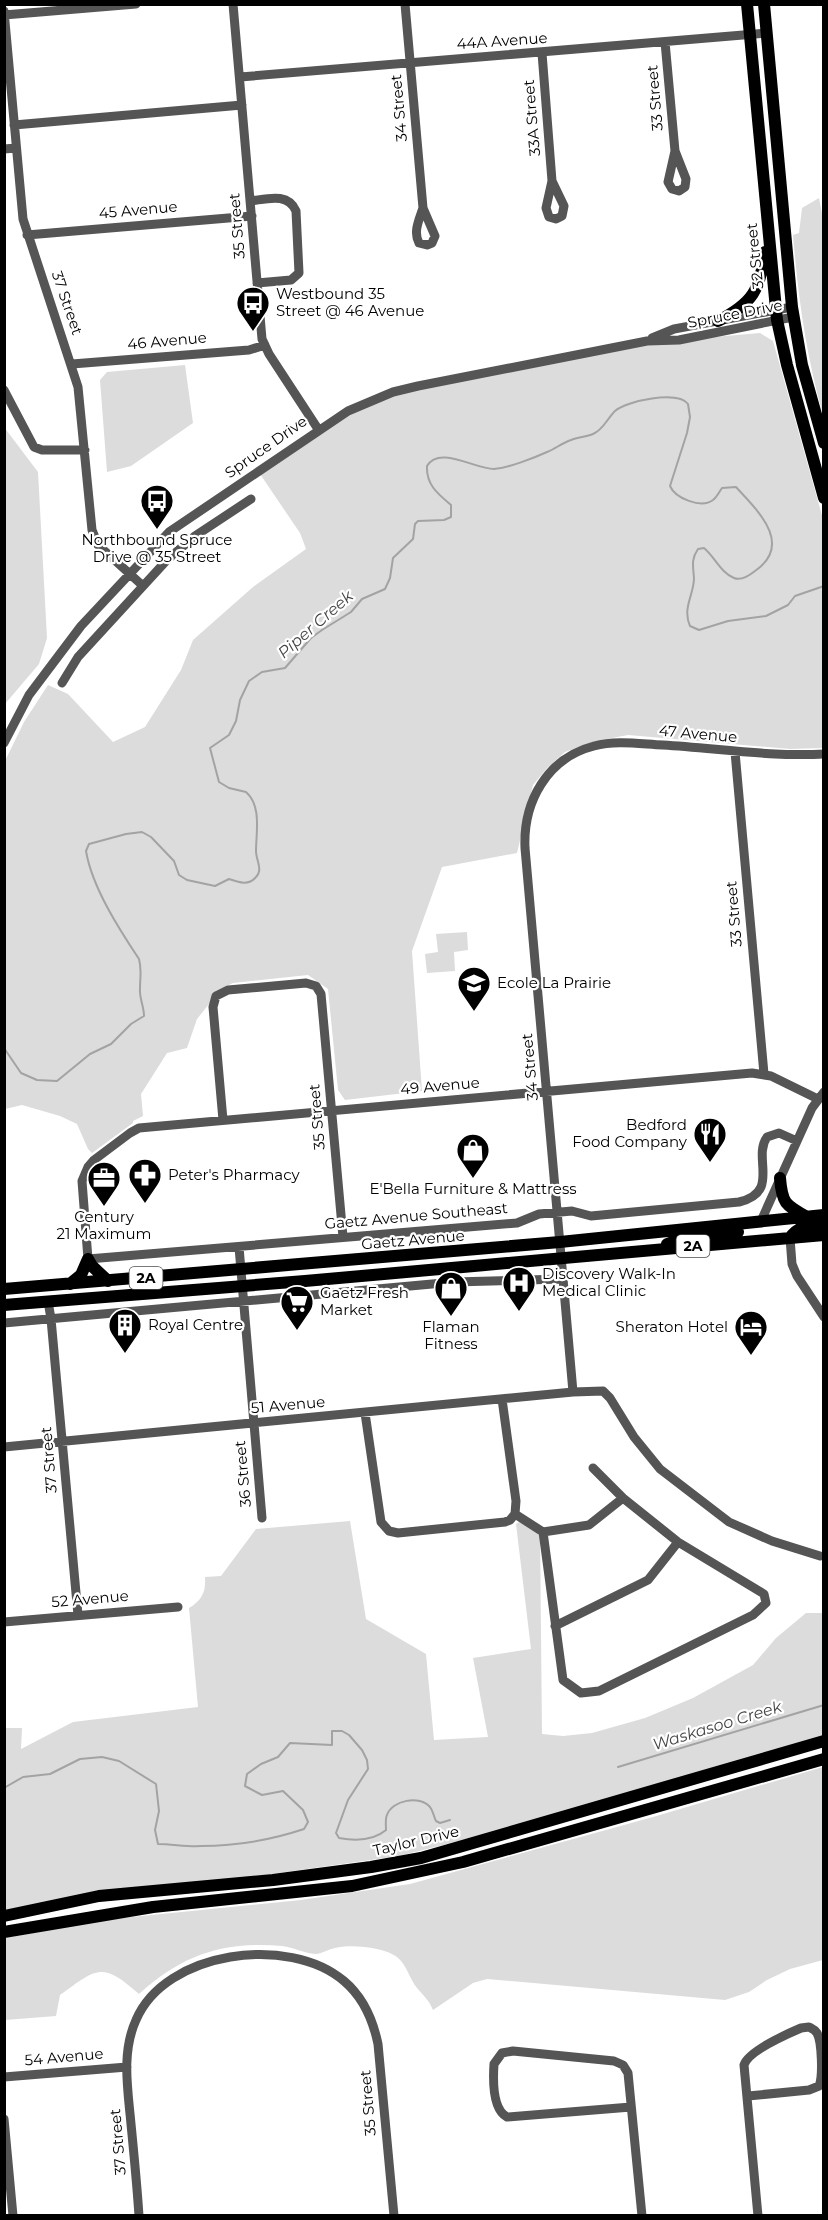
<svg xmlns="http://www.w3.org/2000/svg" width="828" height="2220" viewBox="0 0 828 2220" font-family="Montserrat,sans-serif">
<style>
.green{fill:#dcdcdc}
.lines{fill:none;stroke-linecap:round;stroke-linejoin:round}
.stream{stroke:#a3a3a3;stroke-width:2}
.minor{stroke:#555;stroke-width:9}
.major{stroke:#000;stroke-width:12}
.labels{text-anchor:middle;stroke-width:4.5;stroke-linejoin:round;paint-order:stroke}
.shield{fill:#fff;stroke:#4c4c4c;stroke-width:1.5}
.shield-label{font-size:14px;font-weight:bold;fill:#000}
.street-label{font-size:15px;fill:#000;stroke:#fff}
.poi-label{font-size:15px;fill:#000;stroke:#fff;text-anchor:start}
.water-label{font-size:16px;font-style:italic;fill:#444;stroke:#fff}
</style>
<rect width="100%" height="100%" fill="#fff"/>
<path class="green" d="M819 198 824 224 823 415C806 355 798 296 793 235L799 233 802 208Z
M760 333 773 341 823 519V748L790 749 628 735 596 741 565 752 547 768 533 785 517 853 442 867 412 951 422 1091 345 1100 338 1090 328 989 308 975 233 983 216 991 209 1004 197 1019 187 1048 167 1053 141 1094 143 1116 133 1121V1123L92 1153 88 1149 77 1124 60 1116 22 1105 5 1109 4 763 24 722 48 685 68 694 113 742 145 727 181 670 193 640 253 587 306 549 300 533 258 471 318 429 382 396 647 341 679 340Z
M185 365 193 423 131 466 107 472 100 380 107 372Z
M4 427 38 472 47 638 39 664 5 704Z
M467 932 468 950 454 952 455 971 427 973 425 954 438 952 436 934Z
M350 1521 366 1619 426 1654 434 1740 488 1737 473 1658 531 1649 516 1524 519 1522 540 1533 542 1734 563 1736 592 1733 645 1718 693 1698 753 1665 776 1638 806 1613H823V1738L487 1834 399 1856 5 1912 4 1728H22L21 1749 73 1722 198 1707 189 1608C202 1600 206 1592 205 1577L221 1576 256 1529Z
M823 1767V1960L790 1969 767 1980 749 1992 725 2000 487 1979 473 1983 433 2010C429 2000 423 1995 417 1988 409 1978 407 1965 397 1957 384 1947 350 1944 335 1948 329 1949 323 1953 317 1954 306 1954 293 1947 282 1946 223 1941 182 1955 139 1994 102 1961 97 1968 60 1995L56 2016 5 2020V1938L112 1919 301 1900 410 1884 653 1817Z"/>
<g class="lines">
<path class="stream" d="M4 1048 21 1073 37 1080 57 1081 90 1054 111 1044 131 1024 144 1016C144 1007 139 997 140 988 140 977 142 970 139 959 119 929 92 887 86 851L89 844 126 834 142 832 151 837 174 861 179 875 187 880 215 886 229 879C238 882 248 886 255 878 264 870 256 861 256 851 256 833 262 806 246 792L229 788 219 782 210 748 229 735 236 721 240 700 249 681 262 672 285 668 311 638 322 630 351 612 362 599 385 589 390 578 393 558 413 539 415 524 418 521 444 520 451 517V505C438 494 426 485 427 466 439 445 475 469 494 469 508 468 534 458 547 452 555 449 562 443 571 440 578 437 586 437 593 434 603 430 607 419 615 411 626 401 678 390 688 404L690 417 687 433 670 486C675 498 701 509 713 500 717 497 719 492 722 488L736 487C757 510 794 544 755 571 750 575 741 581 734 578 721 573 714 556 704 548L698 549C691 559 693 566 694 578 694 595 682 608 690 626L699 630 728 621 766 616 788 605 795 596 824 586
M618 1767 824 1705
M4 1788 23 1777 50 1774 80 1759 102 1757 119 1761 156 1784 159 1811 155 1830 158 1844C173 1844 187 1847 201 1846 236 1846 271 1840 304 1829L308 1822 303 1810 283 1791 262 1795 245 1786 247 1774 261 1764 278 1757 290 1743 332 1745V1731H342L349 1735 362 1750 367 1760 368 1769 348 1800 336 1833 339 1838C355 1841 373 1841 386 1830 386 1826 385 1819 387 1815 392 1800 420 1795 430 1807 433 1811 434 1817 436 1821L440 1823 450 1820"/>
<path class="minor" d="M233 4 262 339 269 354 318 429
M405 4 423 208 435 236 432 243 427 245 419 243C413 232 419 220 423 208
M4 11 23 219 78 387 92 530 98 545 142 585
M4 15 136 4
M665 42 675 151 686 179 685 187 679 191 672 189 668 182 675 151
M542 53 552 181 546 208 549 217 556 219 562 216 564 206 552 181
M240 77 767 33
M14 125 242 105
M4 149 16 148
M250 201C267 199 288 192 296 211L299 273 291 280 257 283
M27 235 252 216
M652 338 674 329 792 307
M72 364 249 350 265 345
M4 390 34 447 42 450H85
M62 683 78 657 167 560 195 536 251 499
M4 743 29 695 81 626 169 532 348 411 393 392 418 386 647 341 679 340 793 317
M735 752 764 1074
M223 1120 213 1007 216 996 228 990 306 983 316 986 321 994 343 1237
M797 1141 779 1133 767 1137C752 1158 781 1192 739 1202L591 1216 572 1211 539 1214 517 1223 88 1259 82 1181 88 1167 94 1160 130 1133 139 1128 752 1073 771 1076 818 1099
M761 1221 812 1108 824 1092
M790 1238 792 1264 797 1276 824 1317
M239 1247 262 1518
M48 1301 51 1319 78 1615
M4 1323 454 1282 563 1279
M573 1392 525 848C523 802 547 758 594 746 616 740 640 744 663 745 716 748 770 757 824 754
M502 1399 516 1501 515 1514
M365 1413 381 1522 389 1531 398 1533 505 1522 510 1520 515 1514
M4 1447 573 1392 603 1391 610 1398 634 1437 660 1469 729 1522 772 1541 820 1556
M515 1514 543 1532 589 1525 623 1498
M543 1532 563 1680 581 1693 599 1691 753 1615 766 1603 764 1594 678 1542 623 1498 593 1468
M4 1622 178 1607
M555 1626 648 1580 678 1542
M4 2077 127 2067
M748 2096 809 2090 819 2086C823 2077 822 2042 817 2033 814 2029 813 2029 809 2027L801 2028C787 2034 748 2051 744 2065L758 2216
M631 2107 507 2117C492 2109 493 2079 494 2064L502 2053 513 2051 614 2061 623 2065 628 2073 642 2216
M4 2119 13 2216
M139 2216C137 2185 134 2155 131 2124 128 2090 121 2053 136 2020 165 1951 289 1934 344 1981 363 1997 373 2020 378 2044L394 2216"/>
<path class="major" d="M747 4 777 320 787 365 824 498
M764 4 792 307 802 365 824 443
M718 321C753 303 760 290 765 252
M780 1178C782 1203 785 1205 807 1217
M790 1238C798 1225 810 1226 824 1224
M667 1244 683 1238 738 1232
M88 1259 92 1266 108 1281
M70 1284 81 1275 88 1259
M4 1289 560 1242 824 1215
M4 1305 305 1281 824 1235
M4 1916 99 1896 273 1880 371 1867 421 1858 824 1741
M4 1932 153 1907 352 1886 463 1862 824 1759"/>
</g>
<defs>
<symbol id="bus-pin" viewBox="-11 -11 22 30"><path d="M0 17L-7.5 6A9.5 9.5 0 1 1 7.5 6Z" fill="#000" stroke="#fff"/><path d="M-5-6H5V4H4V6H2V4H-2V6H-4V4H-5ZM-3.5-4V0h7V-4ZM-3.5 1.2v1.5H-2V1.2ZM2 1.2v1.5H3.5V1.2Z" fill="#fff"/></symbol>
<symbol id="school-pin" viewBox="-11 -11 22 30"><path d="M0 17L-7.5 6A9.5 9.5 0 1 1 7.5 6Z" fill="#000" stroke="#fff"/><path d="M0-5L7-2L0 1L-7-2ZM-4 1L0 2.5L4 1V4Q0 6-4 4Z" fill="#fff"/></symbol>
<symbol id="restaurant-pin" viewBox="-11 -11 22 30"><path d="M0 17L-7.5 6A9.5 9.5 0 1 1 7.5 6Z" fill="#000" stroke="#fff"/><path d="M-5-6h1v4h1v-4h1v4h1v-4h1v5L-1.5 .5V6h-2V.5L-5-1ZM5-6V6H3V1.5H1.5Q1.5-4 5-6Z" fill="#fff"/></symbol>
<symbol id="shop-pin" viewBox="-11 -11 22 30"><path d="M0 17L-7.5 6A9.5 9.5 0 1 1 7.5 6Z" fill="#000" stroke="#fff"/><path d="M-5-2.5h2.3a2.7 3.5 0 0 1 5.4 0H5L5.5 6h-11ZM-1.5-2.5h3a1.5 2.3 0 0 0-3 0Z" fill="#fff"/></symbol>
<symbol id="pharmacy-pin" viewBox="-11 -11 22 30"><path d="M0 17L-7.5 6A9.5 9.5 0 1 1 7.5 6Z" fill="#000" stroke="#fff"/><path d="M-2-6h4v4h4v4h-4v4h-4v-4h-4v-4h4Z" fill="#fff"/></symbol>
<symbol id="office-pin" viewBox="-11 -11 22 30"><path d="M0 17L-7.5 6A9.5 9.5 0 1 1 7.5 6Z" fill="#000" stroke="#fff"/><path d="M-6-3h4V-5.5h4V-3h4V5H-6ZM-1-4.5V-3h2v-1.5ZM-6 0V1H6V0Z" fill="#fff"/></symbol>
<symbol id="hospital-pin" viewBox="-11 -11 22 30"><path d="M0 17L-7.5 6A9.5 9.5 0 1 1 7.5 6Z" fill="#000" stroke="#fff"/><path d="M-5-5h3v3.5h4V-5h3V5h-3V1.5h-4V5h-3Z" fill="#fff"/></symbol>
<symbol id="supermarket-pin" viewBox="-11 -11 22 30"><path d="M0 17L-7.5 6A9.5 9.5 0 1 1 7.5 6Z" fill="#000" stroke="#fff"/><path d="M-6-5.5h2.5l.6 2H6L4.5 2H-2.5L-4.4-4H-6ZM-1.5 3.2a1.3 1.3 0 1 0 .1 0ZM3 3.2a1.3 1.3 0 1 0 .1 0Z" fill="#fff"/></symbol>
<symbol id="building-pin" viewBox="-11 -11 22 30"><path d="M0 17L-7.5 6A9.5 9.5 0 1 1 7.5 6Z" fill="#000" stroke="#fff"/><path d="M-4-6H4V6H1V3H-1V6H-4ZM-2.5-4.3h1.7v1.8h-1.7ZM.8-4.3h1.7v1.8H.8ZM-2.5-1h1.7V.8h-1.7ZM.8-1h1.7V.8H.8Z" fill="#fff"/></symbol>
<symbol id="hotel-pin" viewBox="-11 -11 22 30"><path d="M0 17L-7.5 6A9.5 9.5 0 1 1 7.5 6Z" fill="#000" stroke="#fff"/><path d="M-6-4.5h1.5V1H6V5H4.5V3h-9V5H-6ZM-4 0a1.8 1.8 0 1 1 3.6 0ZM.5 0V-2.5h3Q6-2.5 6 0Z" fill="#fff"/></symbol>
</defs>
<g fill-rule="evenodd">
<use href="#bus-pin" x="234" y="284" width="38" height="52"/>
<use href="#bus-pin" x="138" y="482" width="38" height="52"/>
<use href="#school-pin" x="455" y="964" width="38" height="52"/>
<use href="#restaurant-pin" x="691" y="1115" width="38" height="52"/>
<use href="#shop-pin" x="454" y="1131" width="38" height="52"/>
<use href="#pharmacy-pin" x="126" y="1156" width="38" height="52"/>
<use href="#office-pin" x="85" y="1159" width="38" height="52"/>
<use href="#hospital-pin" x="500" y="1264" width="38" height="52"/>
<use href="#shop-pin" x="432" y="1269" width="38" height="52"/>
<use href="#supermarket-pin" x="278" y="1283" width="38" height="52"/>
<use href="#building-pin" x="106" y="1306" width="38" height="52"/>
<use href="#hotel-pin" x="732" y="1308" width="38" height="52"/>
</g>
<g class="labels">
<g class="shield">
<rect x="676.5" y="1235" width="33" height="22" rx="4.5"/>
<rect x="129.5" y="1267" width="33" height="22" rx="4.5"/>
</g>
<g class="shield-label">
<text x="693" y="1251">2A</text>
<text x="146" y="1283">2A</text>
</g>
<g class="street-label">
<text transform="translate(502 41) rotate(-4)" y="5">44A Avenue</text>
<text transform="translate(655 98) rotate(-95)" y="5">33 Street</text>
<text transform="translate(399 108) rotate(-95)" y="5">34 Street</text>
<text transform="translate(532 118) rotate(-95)" y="5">33A Street</text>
<text transform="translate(138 210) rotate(-5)" y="5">45 Avenue</text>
<text transform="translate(237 226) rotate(-95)" y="5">35 Street</text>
<text transform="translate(755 256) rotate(-96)" y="5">32 Street</text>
<text transform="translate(67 303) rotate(71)" y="5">37 Street</text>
<text transform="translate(735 314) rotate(-11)" y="5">Spruce Drive</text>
<text transform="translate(167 341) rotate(-5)" y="5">46 Avenue</text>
<text transform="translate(266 447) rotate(-35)" y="5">Spruce Drive</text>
<text transform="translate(698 734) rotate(5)" y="5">47 Avenue</text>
<text transform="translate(734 914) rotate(-95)" y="5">33 Street</text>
<text transform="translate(530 1067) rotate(-95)" y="5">34 Street</text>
<text transform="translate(440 1086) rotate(-5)" y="5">49 Avenue</text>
<text transform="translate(317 1117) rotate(-95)" y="5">35 Street</text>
<text transform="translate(416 1216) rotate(-5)" y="5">Gaetz Avenue Southeast</text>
<text transform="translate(413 1240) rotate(-5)" y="5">Gaetz Avenue</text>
<text transform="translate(288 1405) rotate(-5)" y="5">51 Avenue</text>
<text transform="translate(49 1460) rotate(-95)" y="5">37 Street</text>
<text transform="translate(243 1474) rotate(-95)" y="5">36 Street</text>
<text transform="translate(90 1599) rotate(-5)" y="5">52 Avenue</text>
<text transform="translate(416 1841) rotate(-13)" y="5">Taylor Drive</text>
<text transform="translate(64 2057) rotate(-5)" y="5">54 Avenue</text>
<text transform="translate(368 2103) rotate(-95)" y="5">35 Street</text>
<text transform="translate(118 2142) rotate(-95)" y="5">37 Street</text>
</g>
<g class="poi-label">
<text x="276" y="299">Westbound 35<tspan x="276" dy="17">Street @ 46 Avenue</tspan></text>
<text x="157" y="545" text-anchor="middle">Northbound Spruce<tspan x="157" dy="17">Drive @ 35 Street</tspan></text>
<text x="497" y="988">Ecole La Prairie</text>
<text x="687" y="1130" text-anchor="end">Bedford<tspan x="687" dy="17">Food Company</tspan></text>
<text x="168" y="1180">Peter's Pharmacy</text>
<text x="473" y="1194" text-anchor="middle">E'Bella Furniture &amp; Mattress</text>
<text x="104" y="1222" text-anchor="middle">Century<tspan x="104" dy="17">21 Maximum</tspan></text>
<text x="542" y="1279">Discovery Walk-In<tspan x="542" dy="17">Medical Clinic</tspan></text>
<text x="320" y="1298">Gaetz Fresh<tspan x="320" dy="17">Market</tspan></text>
<text x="148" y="1330">Royal Centre</text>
<text x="451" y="1332" text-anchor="middle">Flaman<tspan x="451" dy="17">Fitness</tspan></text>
<text x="728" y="1332" text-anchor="end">Sheraton Hotel</text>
</g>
<g class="water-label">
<text transform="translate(315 624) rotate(-41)" y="6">Piper Creek</text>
<text transform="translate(717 1725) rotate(-17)" y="6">Waskasoo Creek</text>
</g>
</g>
<rect width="828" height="2220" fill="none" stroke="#000000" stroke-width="12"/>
</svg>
